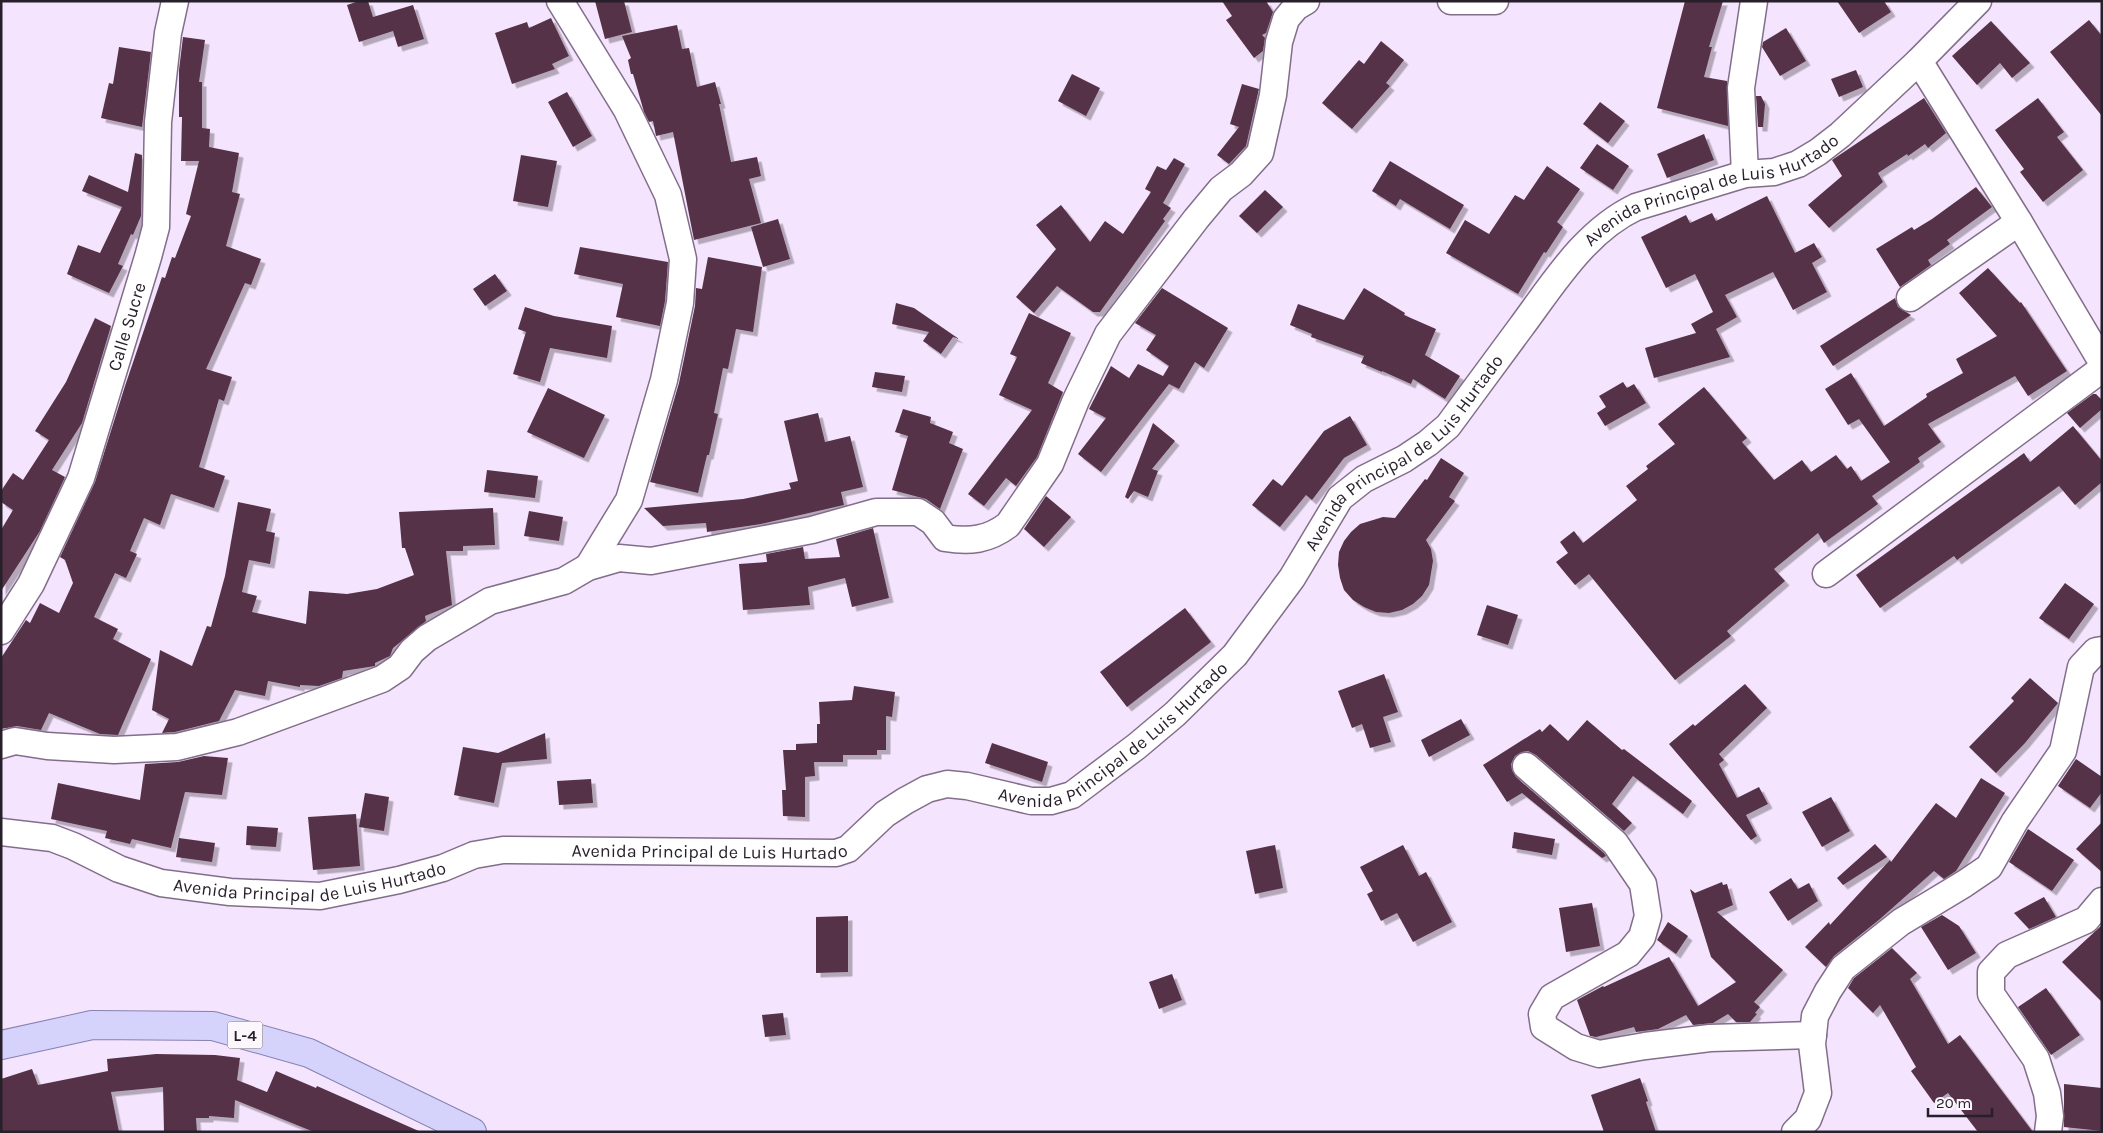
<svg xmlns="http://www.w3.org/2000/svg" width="2103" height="1133" viewBox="0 0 2103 1133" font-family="Karla,sans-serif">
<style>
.building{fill:#553247;filter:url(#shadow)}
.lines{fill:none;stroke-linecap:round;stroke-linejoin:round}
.minor-casing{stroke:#826e8a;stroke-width:29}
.major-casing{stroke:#8680b1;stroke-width:30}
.minor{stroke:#fff;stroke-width:26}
.major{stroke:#d5d3fc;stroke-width:28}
.labels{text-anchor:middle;stroke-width:5;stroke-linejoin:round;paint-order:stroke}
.shield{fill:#fbf7fd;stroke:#676069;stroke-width:1}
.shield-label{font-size:16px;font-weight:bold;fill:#271f2a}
.street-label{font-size:18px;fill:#271f2a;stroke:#fbf7fd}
</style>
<defs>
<filter id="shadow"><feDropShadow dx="4.5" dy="4.5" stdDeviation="0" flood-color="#0004"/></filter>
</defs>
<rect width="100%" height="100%" fill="#f5e4fd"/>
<path class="building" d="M359 1H368L373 17 413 5 424 39 398 47 393 31 359 42 347 5Z
M595 1H624L632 32 605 39Z
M1222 1H1266L1273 12 1266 33 1262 35 1265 38 1263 51 1254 58 1226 20 1232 16Z
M1685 1H1723L1709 47H1712L1704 77 1727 81 1728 126 1657 108Z
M1837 1H1884L1891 12 1859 33Z
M551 18 569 56 552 64 555 69 512 84 495 33 527 22 529 28Z
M2089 20 2102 36V116L2050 52Z
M1991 21 2030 63 2012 78 2000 63 1977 85 1952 56Z
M677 25 682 49 689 48 697 87 715 82 721 104H719L731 162 757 157 761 176 749 179 761 223 694 240 673 132 656 136 653 121 649 122 644 112 633 74H631L628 60 631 58 622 36Z
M1786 28 1806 61 1780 76 1762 47 1763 42Z
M183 37 205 40 199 82H202V128L210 129 209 147 239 153 232 192 240 194 226 246 261 259 251 285 245 283 206 369 232 377 224 401 219 399 199 467 225 476 214 508 171 494 160 525 144 518 130 551 137 554 126 578 115 573 94 617 118 629 113 639 151 659 118 735 100 734 49 713 41 730 17 726 1 729V658L26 620 30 623 40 603 59 613 73 583 65 560 60 557 95 482 125 386 162 277 165 278 172 257 175 258 191 216 186 214 199 161H181L182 117H179V70Z
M1381 41 1404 60 1386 83 1390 86 1352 129 1322 103 1359 60 1364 64Z
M119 47 151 52 142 127 101 118 109 83 113 84Z
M1856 70 1863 87 1839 97 1831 79Z
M1072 74 1100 88 1086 116 1058 101Z
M1242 84 1259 89 1258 93 1246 146 1229 164 1217 155 1239 127 1230 124Z
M567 92 592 136 573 147 548 102Z
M1756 96H1761L1765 104 1763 127H1758Z
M1924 98 1946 133 1928 148 1925 144 1908 156 1907 154 1878 173 1883 182 1829 228 1808 205 1842 176 1832 160Z
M2038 98 2064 132 2057 137 2083 170 2043 202 2020 172 2024 169 1995 130Z
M1600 102 1625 121 1608 143 1583 124Z
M1704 134 1714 160 1667 178 1657 154Z
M1597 144 1629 166 1613 190 1580 168Z
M135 153 142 155 141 216 133 235 131 234 118 264 123 266 109 293 67 274 78 245 100 253 122 207 82 191 89 175 128 192Z
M521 155 557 161 548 207 513 201Z
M1174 158 1185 164 1163 203 1171 208 1163 219 1165 221 1100 312H1093L1057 286 1034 313 1016 297 1056 249 1036 225 1061 205 1090 242 1105 221 1123 234 1151 192 1145 189 1157 166 1166 170Z
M1390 161 1464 205 1450 229 1400 199 1396 206 1372 191Z
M1547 166 1580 189 1557 222 1563 227 1546 253 1544 252 1518 294 1446 253 1465 220 1489 234 1515 195 1524 200Z
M1976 187 1992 207 1947 240 1950 244 1928 260 1931 265 1900 287 1876 249 1912 227 1914 230 1932 219Z
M1265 190 1283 207 1257 233 1239 216Z
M1767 196 1795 253 1814 243 1822 257 1812 263 1827 292 1793 310 1773 272 1725 295 1737 317 1716 329 1730 357 1654 378 1645 348 1696 333 1691 324 1713 312 1695 274 1666 288 1641 237 1686 215 1690 223 1712 213 1716 221Z
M778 219 790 259 763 267 751 227Z
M580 247 668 262 665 301 660 326 616 317 623 284 574 274Z
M708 257 762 267 753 332 736 329 728 369 723 368 714 413 718 414 709 455H707L698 493 650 482 679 383 695 306 696 288 702 289Z
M1988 268 2020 303 2021 302 2067 371 2028 396 2015 376 1928 424 1941 442 1918 458 1920 462 1872 496 1878 504 1824 543 1818 533 1774 569 1785 581 1727 631 1731 636 1675 680 1589 574 1575 585 1556 562 1568 553 1560 542 1574 531 1583 543 1637 500 1626 486 1648 469 1646 466 1675 444 1658 424 1704 387 1747 438 1742 442 1774 480 1802 460 1811 472 1836 455 1847 469 1851 466 1861 481 1890 462 1859 419 1848 425 1825 389 1851 373 1884 426 1927 397 1926 394 1963 373 1956 359 1997 336 1959 293Z
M495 274 507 291 485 306 473 289Z
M1162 288 1228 328 1204 368 1195 362 1179 389 1169 384 1101 472 1078 454 1106 418 1089 409 1111 366 1129 378 1138 364 1163 376 1169 366 1146 350 1156 335 1135 323Z
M1364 288 1405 313 1404 315 1436 329 1425 355 1460 376 1445 399 1413 379 1411 384 1382 371V372L1361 363 1364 356 1311 337 1312 334 1290 325 1298 304 1344 320Z
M1895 298 1898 307 1911 315 1833 366 1820 346Z
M896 303 914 308 959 339 953 337 941 354 923 341 929 332 892 324Z
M525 307 554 316 612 326 607 358 550 348 540 382 513 374 526 332 518 329Z
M1029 313 1071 333 1048 383 1063 392 1037 457 1016 486 1006 478 984 506 968 494 1032 410 999 395 1017 357 1010 354Z
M95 318 111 326 82 423 52 470 65 477 40 531 1 591V530L13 510 1 502V491L13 473 23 480 49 440 35 431 66 382Z
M875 372 905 376 902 392 872 387Z
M1623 382 1627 388 1634 384 1646 403 1605 426 1597 413 1606 407 1599 396Z
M548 388 605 415 584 458 527 432Z
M2093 394H2096L2102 400V409L2080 428 2067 413Z
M903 409 931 417 930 423 953 432 949 443 963 449 940 509 926 499 892 490 908 436 895 432Z
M818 413 825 442 850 436 863 487 841 492 844 505 761 524 707 532 706 523 663 526 644 508 743 499 791 489 789 483 798 481 784 421Z
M1350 416 1367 445 1344 458 1312 500 1306 495 1280 527 1252 505 1273 479 1282 486 1324 431Z
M1153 423 1175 441 1152 469 1158 471 1148 497 1134 491 1128 499 1125 497Z
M2073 426 2102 461V482L2075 505 2059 486 1957 560 1954 556 1880 608 1856 575 2024 453 2030 462Z
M1441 458 1464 473 1449 497 1455 501 1426 540 1431 549 1433 561 1429 585 1422 596 1413 604 1402 610 1389 613 1376 612 1364 607 1353 600 1344 590 1340 578 1338 565 1339 552 1344 541 1351 532 1360 524 1383 517 1395 518 1425 479 1427 480Z
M487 470 538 476 535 498 484 492Z
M1046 496 1071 517 1044 547 1024 529Z
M238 502 271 509 266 531 275 533 270 564 249 560 242 592 257 596 252 612 306 624 309 591 347 594 377 589 414 575 405 548H402L399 512 493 508 495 545 463 546V551H446L452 605 425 616 426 621 393 648 390 656 375 663V666L343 671 342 678 319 686 300 685V687L268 681 265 696 235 690 219 721 175 732 162 733 169 719 152 710 160 650 192 666 207 626 211 627 225 576Z
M529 511 563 517 559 541 524 536Z
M873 528 889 598 852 607 845 578 808 587 810 605 743 610 739 564 767 562 766 554 803 547 805 559 840 557 836 539Z
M2065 583 2094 604 2069 639 2039 618Z
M1487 605 1518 615 1508 645 1477 635Z
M1185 608 1211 642 1127 707 1100 672Z
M1384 674 1398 712 1383 717 1391 742 1370 748 1362 724 1352 728 1338 691Z
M2030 678 2058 703 2025 743 1996 773 1969 747 2014 701 2011 698Z
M1745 684 1767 708 1719 754 1724 760 1719 764 1737 798 1759 787 1768 804 1746 815 1757 836 1751 840 1669 744 1693 724 1695 726Z
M854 686 895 692 892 717 886 716V750H877V755H843V762H814L815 776 805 777V817L783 816 782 790H786L783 750H796V744L817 743V724H820L819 702 852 700Z
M1461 719 1470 735 1429 757 1421 740Z
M1587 720 1622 750 1624 749 1692 801 1683 814 1633 776 1612 804 1632 823 1624 831 1536 755 1528 751 1522 752 1515 756 1511 764 1512 770 1516 777 1604 853 1606 856 1602 858 1522 793 1507 802 1483 765 1540 729 1542 732 1550 724 1568 741Z
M545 733 547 759 502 763 494 803 454 795 463 747 498 753Z
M992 743 1048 762 1042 782 985 763Z
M204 756 228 758 222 795 185 792 171 848 132 839 130 844 105 838 107 831 51 819 58 783 140 800 145 764 178 762Z
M2076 759 2102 777V792L2090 808 2058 786Z
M1981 778 2005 793 1956 871 1944 879 1934 871 1880 919 1834 956 1826 967 1805 947 1829 922 1830 925 1890 860 1891 862 1936 803 1956 818Z
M591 779 593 803 559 805 557 781Z
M365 793 389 797 384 831 359 827Z
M1831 797 1850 831 1822 847 1802 812Z
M356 814 360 866 313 870 308 817Z
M2102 822V872L2076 849Z
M247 826 278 828 276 847 246 845Z
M2028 829 2074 860 2052 891 2009 862Z
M1514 832 1555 839 1552 855 1512 848Z
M179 838 215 843 212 862 176 857Z
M1875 844 1887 857 1843 885 1837 878Z
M1275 845 1283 888 1255 894 1246 851Z
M1403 845 1419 876 1426 872 1452 922 1413 942 1397 913 1381 921 1367 894 1373 891 1360 867Z
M1791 878 1798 889 1809 883 1818 901 1788 921 1769 892Z
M1722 882 1723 885 1727 884 1733 905 1717 912 1783 970 1754 1002 1760 1007 1755 1013 1757 1014 1750 1022H1736L1728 1014 1713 1023 1693 1025 1686 1015 1658 1029 1636 1032 1634 1027 1596 1037 1590 1036 1577 1000 1603 986 1604 987 1669 957 1698 1006 1736 982 1711 957 1690 889 1695 893Z
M2044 897 2056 917 2029 929 2014 913Z
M1592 903 1600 946 1566 952 1559 908Z
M1942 915 1959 926 1976 953 1948 970 1921 927Z
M848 916V972L816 973V917Z
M1668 922 1688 936 1676 954 1657 940Z
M2102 925V1002L2062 962Z
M1892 948 1917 973 1910 979 1948 1044 1960 1035 2033 1132H1978L1948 1093 1934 1103 1911 1071 1916 1067 1880 1005 1873 1013 1848 988 1854 978Z
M1172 974 1182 1000 1159 1009 1149 982Z
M2046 988 2080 1035 2051 1055 2018 1007Z
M783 1013 786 1035 765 1037 762 1015Z
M156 1054 215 1055 240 1058 237 1080 267 1092 276 1071 316 1088 317 1086 421 1132H314L235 1100 234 1118 209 1116V1118H196L197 1132H164L163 1087 111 1092 119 1132H1V1079L32 1069 38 1085 108 1071 107 1059Z
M1640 1078 1648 1101 1646 1102 1656 1132H1604L1591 1095Z
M2064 1084 2102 1088V1131L2064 1127Z"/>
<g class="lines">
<defs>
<g id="minor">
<path d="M560 1 627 110 668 195 683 259 680 303 664 380 629 500 588 567"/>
<path d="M1451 1H1495"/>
<path d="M1919 61 2019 222 2102 362"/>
<path d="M1745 174 1741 88 1754 1"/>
<path d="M1910 298 2019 222"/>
<path d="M1826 574 2102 369"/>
<path id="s1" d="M1 631 31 584 81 478 148 257 156 227 158 122 168 33 175 1"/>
<path d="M1 745 15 741 47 746 114 750 177 747 238 732 382 679 400 667 412 651 427 638 490 601 564 581 588 567 619 558 651 561 812 530 876 512H918L933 522 945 538C970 542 988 540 1008 525L1050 464 1076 400 1108 334 1196 219 1221 189 1241 174 1260 153 1273 95 1279 42 1286 19 1296 7 1306 1"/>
<path d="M1526 766 1615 843 1643 884 1648 916 1642 937 1628 954 1552 997 1542 1014 1544 1027 1576 1047 1599 1054 1645 1046 1710 1038 1813 1035"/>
<path id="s2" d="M1 832 52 838 73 846 119 869 161 883 230 892 320 896 399 880 443 868 474 855 503 850 836 853 848 849 885 814 905 801 927 789 947 784 967 786 1031 801H1051L1072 795 1137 746 1175 714 1235 655 1292 578 1340 498 1364 479 1404 459 1428 443 1448 426C1472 393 1497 360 1521 327 1553 284 1585 231 1636 207L1745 174 1774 172 1798 164 1818 152 1840 135 1919 61 1978 1"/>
<path d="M1795 1132 1808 1119 1818 1093 1812 1044 1815 1016 1828 991 1843 968 1901 922 1964 884 1989 867 2015 821 2063 751 2081 667 2096 651 2102 650"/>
<path d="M2048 1132 2050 1116 2047 1093 2036 1059 1991 994V972L2007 955 2086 920 2102 901"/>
</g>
<path id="major" d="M1 1045 92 1025 213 1026 309 1053 472 1132"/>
</defs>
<use href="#minor" class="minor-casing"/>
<use href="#major" class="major-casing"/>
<use href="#minor" class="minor"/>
<use href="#major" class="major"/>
</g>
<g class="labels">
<rect class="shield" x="227.5" y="1021.5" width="35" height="27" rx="4"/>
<g class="shield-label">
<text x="245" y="1041">L-4</text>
</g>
<g class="street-label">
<text dy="6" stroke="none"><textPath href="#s2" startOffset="2015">Avenida Principal de Luis Hurtado</textPath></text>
<text dy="6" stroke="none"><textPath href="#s1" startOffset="331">Calle Sucre</textPath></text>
<text dy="6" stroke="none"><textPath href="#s2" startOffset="1595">Avenida Principal de Luis Hurtado</textPath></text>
<text dy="6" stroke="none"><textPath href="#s2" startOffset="1175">Avenida Principal de Luis Hurtado</textPath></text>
<text dy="6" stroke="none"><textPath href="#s2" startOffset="725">Avenida Principal de Luis Hurtado</textPath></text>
<text dy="6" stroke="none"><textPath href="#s2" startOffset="320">Avenida Principal de Luis Hurtado</textPath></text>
</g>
</g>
<rect width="2103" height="1133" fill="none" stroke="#271f2a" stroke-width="5"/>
<path d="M1928 1108v8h64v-8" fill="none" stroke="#271f2a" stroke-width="2.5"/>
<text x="1936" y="1108" font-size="15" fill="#271f2a" stroke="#fbf7fd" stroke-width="4" paint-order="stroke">20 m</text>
</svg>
